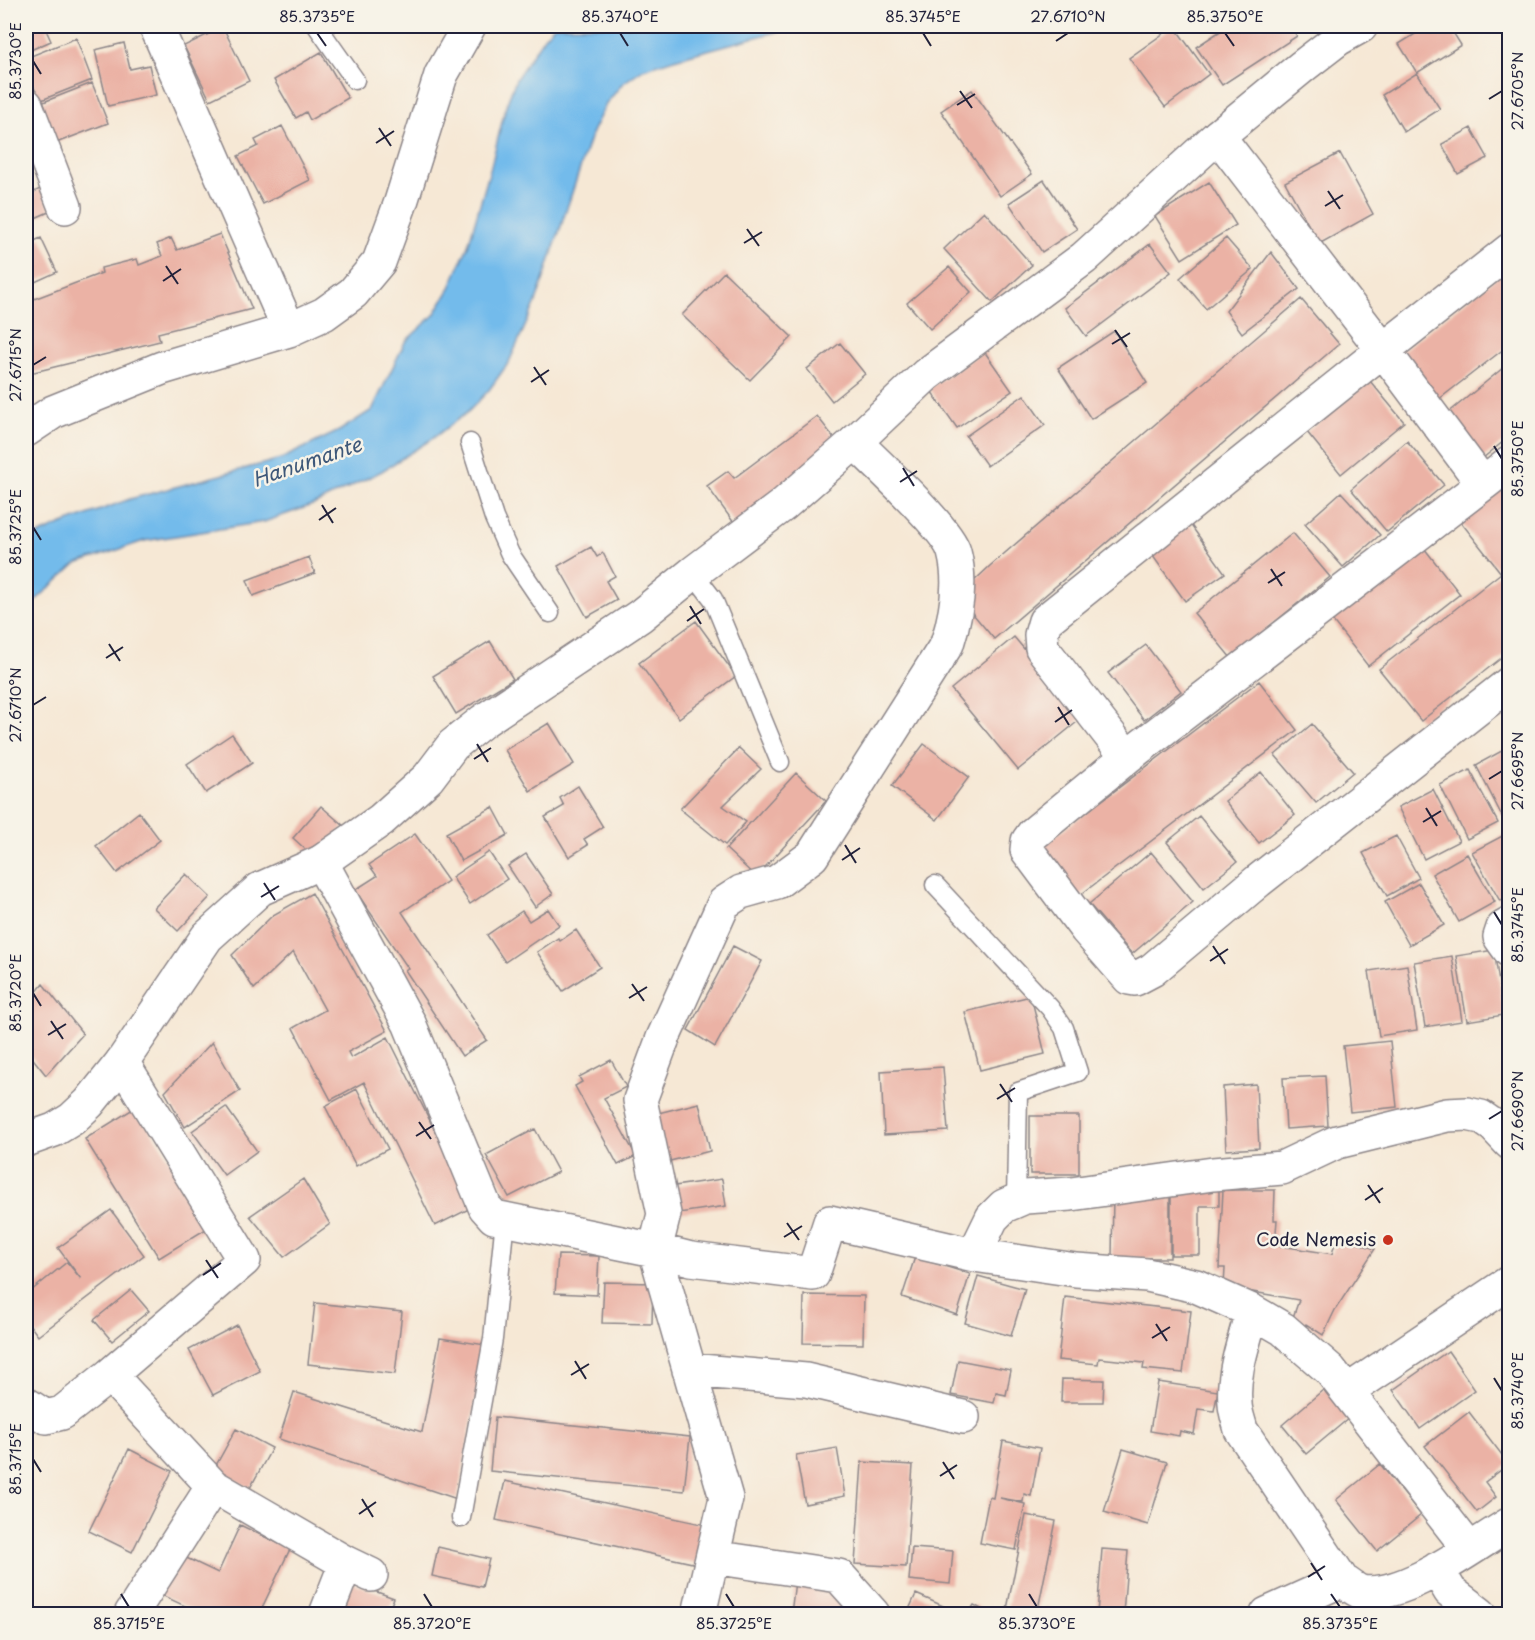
<svg xmlns="http://www.w3.org/2000/svg" width="1535" height="1640" viewBox="0 0 1535 1640" font-family="'Playpen Sans',sans-serif">
<style>
.water{fill:#73bbeb;stroke:#4a6e93;stroke-width:1.5}
.building{fill:#ebb2a5}
.lines{fill:none;stroke-linecap:round;stroke-linejoin:round}
.service-casing{stroke:#8c8588;stroke-width:21}
.minor-casing{stroke:#8c8588;stroke-width:36}
.tertiary-casing{stroke:#8c8588;stroke-width:36}
.service{stroke:#fff;stroke-width:18}
.minor{stroke:#fff;stroke-width:33}
.tertiary{stroke:#fff;stroke-width:33}
.ticks{fill:none;stroke:#22223b;stroke-width:2}
.poi-dot{fill:#c8321e;stroke:#f7f3e8;stroke-width:2}
.labels{text-anchor:middle;stroke-width:5;stroke-linejoin:round;paint-order:stroke}
.poi-label{font-size:18px;fill:#22223b;stroke:#f7f3e8;text-anchor:end}
.water-label{font-size:20px;font-style:italic;fill:#3e5879;stroke:#f7f3e8}
.neatline{fill:none;stroke:#22223b;stroke-width:2}
.ticks-label{font-size:15px;text-anchor:middle;fill:#22223b}
</style>
<rect width="100%" height="100%" fill="#f7f3e8"/>
<filter id="ink" filterUnits="userSpaceOnUse"><feTurbulence type="fractalNoise" baseFrequency=".0167" numOctaves="2"/><feDisplacementMap in="SourceGraphic" scale="12" xChannelSelector="R" yChannelSelector="G"/><feConvolveMatrix kernelMatrix="1 2 1 2 8 2 1 2 1" color-interpolation-filters="sRGB"/></filter>
<filter id="wash" filterUnits="userSpaceOnUse"><feTurbulence type="fractalNoise" baseFrequency=".008" numOctaves="4" result="noise"/><feDisplacementMap in="SourceGraphic" scale="24" xChannelSelector="R" yChannelSelector="G"/><feGaussianBlur stdDeviation="1.35" result="paint"/><feColorMatrix in="noise" values="0 0 0 0 0 0 0 0 0 0 0 0 0 0 0 0 0 1.4 0 .05"/><feComposite in="paint" operator="in"/></filter>
<g filter="url(#wash)">
<rect width="100%" height="100%" fill="#f6e8d5"/>
<path class="water" d="M554 26H798L674 59 643 69 622 84 606 104 592 132 536 302 509 362 489 390 469 411 432 439 382 471 315 504 264 522 144 541 76 564 26 609V540L60 525 130 499 281 459 339 431 372 410 405 342 434 315 449 290 468 246 490 170 506 106 516 79 544 37Z"/>
<g id="blocks">
<path class="building" d="M26 26H56L46 30 51 41 26 52Z
M1174 26 1209 74 1165 107 1129 58Z
M1228 26H1290L1297 36 1222 85 1196 47Z
M1428 26H1449L1461 45 1417 73 1399 44Z
M223 27 249 81 210 100 184 46Z
M76 38 92 80 39 101 26 65V58Z
M124 43 130 69 149 65 156 95 108 106 95 50Z
M321 52 348 98 310 120 306 112 296 118 274 80Z
M1417 73 1440 109 1404 132 1382 95Z
M92 83 108 123 56 143 41 103Z
M972 90 1032 174 1000 196 941 111Z
M282 126 310 180 263 204 238 156 258 146 255 140Z
M1471 128 1488 158 1458 174 1442 144Z
M1340 153 1373 214 1319 244 1285 182Z
M1044 180 1077 229 1042 252 1009 203Z
M1209 182 1236 225 1182 259 1155 216Z
M42 188 51 211 26 222 34 241 41 238 57 272 26 286V196Z
M984 211 1032 265 992 302 944 249Z
M220 234 252 309 158 333 160 341 26 374V302L102 273 101 268 137 259 139 265 162 256 157 244 171 238 177 250Z
M1226 238 1253 269 1206 309 1180 278Z
M1150 244 1171 272 1086 336 1065 308Z
M1271 252 1299 289 1242 333 1226 311Z
M949 267 971 292 930 329 907 303Z
M1509 268V345L1434 403 1397 355Z
M724 272 792 337 750 380 682 315Z
M1301 299 1339 344 994 639 958 596 991 565Z
M1114 331 1147 383 1091 419 1058 368Z
M840 343 865 374 832 401 807 369Z
M984 351 1012 391 957 428 929 388Z
M1509 363V437L1478 462 1442 418Z
M1370 381 1404 422 1341 474 1307 432Z
M1024 395 1045 425 987 466 966 436Z
M817 416 842 448 737 527 707 486 728 471 734 478Z
M1407 441 1444 485 1387 532 1351 489Z
M1509 475V652L1421 721 1379 669 1501 573 1456 516Z
M1341 492 1380 535 1343 567 1305 524Z
M1190 524 1225 573 1185 601 1150 552Z
M1293 533 1330 577 1231 658 1194 613Z
M591 547 597 557 603 553 615 576 606 581 617 600 587 617 558 566Z
M1424 548 1460 594 1368 666 1332 620Z
M309 557 315 573 253 596 247 580Z
M696 621 736 676 679 718 639 663Z
M1014 637 1082 718 1018 770 951 689Z
M490 641 513 679 456 714 433 676Z
M1146 645 1181 691 1144 720 1108 673Z
M1259 681 1297 730 1075 899 1037 850Z
M549 723 574 764 530 791 505 750Z
M1312 724 1353 772 1316 803 1275 755Z
M232 734 252 763 206 793 187 764Z
M924 744 969 777 937 820 892 786Z
M1509 747V812L1502 816 1476 765Z
M739 748 761 769 723 806 746 822 725 845 680 809Z
M1470 770 1498 823 1467 839 1440 785Z
M1261 772 1295 815 1259 843 1225 801Z
M796 773 826 801 756 877 726 849Z
M578 786 603 827 584 839 588 845 569 857 545 817 564 806 560 798Z
M1433 789 1459 841 1424 859 1398 807Z
M321 806 344 826 315 858 293 838Z
M493 807 508 835 461 861 446 833Z
M139 812 160 840 117 873 96 846Z
M1199 816 1237 862 1204 888 1167 842Z
M1508 833 1509 836V895L1500 901 1472 852Z
M415 834 448 881 402 912 487 1040 462 1056 405 970 408 968 355 890 377 876 369 865Z
M1396 836 1419 878 1387 896 1363 853Z
M489 852 507 879 470 904 452 877Z
M1151 852 1193 902 1132 954 1089 904Z
M526 854 553 894 535 907 508 866Z
M1467 854 1495 902 1459 922 1432 874Z
M186 874 210 897 178 931 154 908Z
M1419 883 1444 925 1409 945 1385 902Z
M312 893 387 1031 348 1052 351 1058 388 1037 473 1207 435 1226 364 1082 331 1100 293 1028 325 1010 293 952 254 989 232 955 273 915Z
M548 909 559 925 505 962 487 935 522 911 529 921Z
M576 930 600 967 563 991 537 952 558 938 560 941Z
M733 946 762 961 715 1047 688 1030Z
M1494 950 1504 1015 1467 1021 1456 956Z
M1452 956 1462 1021 1425 1027 1414 962Z
M1407 965 1417 1030 1379 1036 1369 971Z
M43 984 83 1034 46 1075 26 1050V1005Z
M1031 996 1045 1054 980 1070 965 1012Z
M1390 1041 1397 1107 1350 1112 1343 1046Z
M212 1042 240 1091 185 1127 165 1092Z
M611 1060 626 1087 604 1098 636 1156 618 1165 575 1086 582 1082 579 1077Z
M943 1067 948 1131 884 1135 881 1071Z
M1325 1076 1328 1126 1286 1129 1283 1078Z
M1256 1084 1259 1148 1226 1150 1223 1087Z
M357 1089 388 1149 356 1166 325 1106Z
M699 1103 710 1151 666 1162 654 1114Z
M136 1107 211 1226 159 1258 85 1139Z
M226 1107 257 1151 224 1175 192 1131Z
M1030 1116H1079V1174H1030Z
M535 1129 558 1172 509 1197 486 1155Z
M303 1179 330 1224 284 1257 250 1216Z
M722 1179 726 1206 679 1213 675 1186Z
M1171 1182H1219V1206H1200V1255H1171Z
M1223 1190H1275L1274 1220H1277L1275 1245 1332 1254 1337 1236 1375 1249 1335 1310 1323 1335 1306 1324 1304 1328 1291 1323 1299 1300 1224 1287 1225 1268H1219Z
M1113 1194H1170V1258H1112Z
M111 1210 144 1255 38 1336 26 1320V1295L67 1262 81 1279 58 1248Z
M558 1255 599 1256 597 1295 555 1293Z
M915 1257 970 1274 957 1315 902 1297Z
M978 1276 1025 1289 1011 1336 965 1323Z
M604 1282 653 1283 652 1324 602 1323Z
M131 1290 149 1311 112 1341 94 1320Z
M804 1295 864 1296 863 1344 803 1343Z
M1065 1297 1191 1311 1183 1373 1143 1369 1144 1363 1099 1358 1098 1364 1058 1360Z
M315 1303 402 1312 395 1374 308 1364Z
M237 1325 260 1371 213 1395 189 1350Z
M440 1338 486 1345 457 1499 279 1439 294 1392 422 1432Z
M1448 1351 1475 1390 1420 1429 1393 1390Z
M958 1360 1011 1370 1006 1395 996 1393 994 1403 951 1395Z
M1062 1379 1104 1380 1103 1402H1061Z
M1158 1382 1218 1391 1214 1411 1198 1409 1194 1434 1180 1431 1179 1436 1150 1431Z
M1330 1384 1355 1413 1306 1454 1282 1425Z
M1469 1412 1509 1464 1485 1482 1496 1497 1477 1512 1425 1446Z
M495 1417 690 1437 684 1491 490 1471Z
M236 1429 272 1448 250 1488 214 1469Z
M1003 1441 1040 1448 1031 1496 1024 1494 1023 1502 1000 1498 1025 1504 1016 1550 980 1543 989 1497 993 1498Z
M837 1448 845 1496 805 1504 796 1455Z
M129 1449 172 1471 132 1552 89 1531Z
M1123 1449 1167 1462 1148 1525 1104 1512Z
M862 1462 913 1465 906 1567 855 1564Z
M1380 1464 1421 1515 1377 1551 1336 1500Z
M505 1481 706 1525 697 1564 496 1520Z
M1026 1515 1056 1521 1037 1614 1007 1609Z
M240 1525 290 1549 259 1614H197L198 1612 157 1593 176 1553 218 1573Z
M438 1547 489 1559 482 1587 432 1576Z
M912 1548 953 1551 950 1584 909 1580Z
M1102 1549 1128 1551 1123 1614H1097Z
M343 1580 394 1598 387 1614H331Z
M795 1581 846 1587 843 1614H791Z
M916 1594 943 1606 940 1614H907Z
M974 1605 990 1614H968Z
M1047 1607 1057 1614H1040Z"/>
</g>
</g>
<g filter="url(#ink)">
<use href="#blocks" fill-opacity="0" stroke="#8c8588" stroke-width="1.5"/>
<g class="lines">
<defs>
<path id="service" d="M317 26 355 80
M470 443 494 518 510 554 550 613
M693 573 713 599 780 762
M935 885 1050 1008 1064 1028 1078 1072 1018 1092 1016 1201
M461 1518 493 1339 505 1219"/>
<path id="minor" d="M156 26 289 330
M26 105 65 207
M1218 136 1383 350 1510 250
M1383 350 1483 484 1127 757 1042 648 1041 635 1045 621Z
M26 430 53 412 162 368 289 330 324 314 353 293 379 262 401 202 441 75 469 26
M855 442C876 463 948 529 954 552 962 582 956 616 947 644L812 856 777 882 741 892 724 903 663 1038 640 1100 664 1214 655 1250 691 1259 813 1274 830 1222 974 1255 1076 1270 1147 1275 1196 1286 1252 1311 1283 1329 1330 1370 1469 1549
M1483 484 1510 463
M1127 757 1033 834 1028 841 1027 850 1086 929 1129 978 1135 979 1152 970 1258 881 1510 683
M321 862 409 1023 485 1207 494 1217 655 1250 726 1498 699 1614
M1510 924 1503 928 1500 937 1510 951
M974 1255 992 1218 1004 1206 1025 1197 1071 1194 1213 1174 1282 1168 1337 1142 1447 1115 1467 1114 1481 1117 1494 1126 1510 1143
M1252 1311C1245 1340 1232 1372 1235 1403 1235 1412 1239 1421 1241 1430L1342 1580
M689 1370 806 1380 963 1417
M110 1375 213 1486 346 1563 371 1575
M1348 1391 1510 1282
M26 1404 46 1417 62 1413 110 1375 244 1260 122 1062
M713 1557 839 1576 873 1614
M1437 1569 1450 1591 1480 1614
M131 1614 213 1486
M326 1614 346 1563
M1267 1614 1342 1580C1348 1584 1355 1590 1361 1592 1404 1600 1474 1545 1510 1524"/>
<path id="tertiary" d="M26 1140 54 1130 72 1119 89 1103 122 1062 207 937 260 889 321 862 381 820 428 778 453 745 483 721 640 616 693 573 783 505 855 442 926 375 1084 258 1218 136 1303 66 1338 39 1361 26"/>
</defs>
<use href="#service" class="service-casing"/>
<use href="#minor" class="minor-casing"/>
<use href="#tertiary" class="tertiary-casing"/>
<use href="#service" class="service"/>
<use href="#minor" class="minor"/>
<use href="#tertiary" class="tertiary"/>
</g>
</g>
<path class="ticks" d="M317 33 326 46M620 33 628 46M923 33 931 46M1225 33 1234 46M1056 41 1068 33M33 61 41 74M960 91 972 108M1489 99 1502 91M957 105 975 94M379 128 391 146M376 143 394 131M1328 191 1340 209M1325 206 1343 195M747 229 759 246M744 243 762 232M166 266 178 284M163 281 181 269M1115 330 1127 347M1112 344 1130 333M33 365 46 357M534 367 546 385M531 382 549 370M1494 446 1502 459M903 468 914 486M900 482 917 471M322 505 333 523M319 520 336 508M33 527 41 540M1271 569 1282 586M1268 583 1285 572M690 606 701 624M687 621 704 609M109 644 120 661M106 658 123 647M33 705 46 697M1058 707 1069 725M1055 722 1072 710M477 744 488 762M474 759 491 748M1489 779 1502 771M1426 808 1437 826M1423 822 1441 811M845 845 856 863M842 860 860 848M264 883 275 900M261 897 279 886M1494 912 1502 925M1213 946 1225 964M1210 961 1228 949M632 984 644 1001M33 993 41 1006M629 998 647 987M51 1021 63 1039M48 1035 66 1024M1000 1084 1012 1102M997 1099 1015 1088M1489 1119 1502 1111M419 1122 431 1139M416 1136 434 1125M1368 1185 1380 1203M1365 1200 1383 1188M787 1223 799 1240M784 1237 802 1226M206 1260 218 1278M203 1275 221 1263M1156 1324 1167 1341M1152 1338 1170 1327M575 1361 586 1379M571 1375 589 1364M1494 1378 1502 1391M33 1459 41 1472M943 1462 954 1479M940 1476 957 1465M362 1499 373 1517M359 1514 376 1502M1311 1563 1322 1580M1308 1577 1325 1566M121 1594 129 1607M424 1594 432 1607M726 1594 734 1607M1029 1594 1037 1607M1331 1594 1340 1607"/>
<circle class="poi-dot" cx="1388" cy="1240" r="6"/>
<g class="labels">
<g class="poi-label">
<text x="1376" y="1246">Code Nemesis</text>
</g>
<g class="water-label">
<text transform="translate(307 462) rotate(-19)" y="7">Hanumante</text>
</g>
</g>
<rect width="1535" height="1640" fill="none" stroke="#f7f3e8" stroke-width="66"/>
<rect x="33" y="33" width="1469" height="1574" class="neatline"/>
<g class="ticks-label">
<text x="317" y="22">85.3735°E</text>
<text x="620" y="22">85.3740°E</text>
<text x="923" y="22">85.3745°E</text>
<text x="1068" y="22">27.6710°N</text>
<text x="1225" y="22">85.3750°E</text>
<text transform="translate(16 61) rotate(-90)" y="5">85.3730°E</text>
<text transform="translate(1518 91) rotate(-90)" y="5">27.6705°N</text>
<text transform="translate(16 365) rotate(-90)" y="5">27.6715°N</text>
<text transform="translate(1518 459) rotate(-90)" y="5">85.3750°E</text>
<text transform="translate(16 527) rotate(-90)" y="5">85.3725°E</text>
<text transform="translate(16 705) rotate(-90)" y="5">27.6710°N</text>
<text transform="translate(1518 771) rotate(-90)" y="5">27.6695°N</text>
<text transform="translate(1518 925) rotate(-90)" y="5">85.3745°E</text>
<text transform="translate(16 993) rotate(-90)" y="5">85.3720°E</text>
<text transform="translate(1518 1111) rotate(-90)" y="5">27.6690°N</text>
<text transform="translate(1518 1391) rotate(-90)" y="5">85.3740°E</text>
<text transform="translate(16 1459) rotate(-90)" y="5">85.3715°E</text>
<text x="129" y="1629">85.3715°E</text>
<text x="432" y="1629">85.3720°E</text>
<text x="734" y="1629">85.3725°E</text>
<text x="1037" y="1629">85.3730°E</text>
<text x="1340" y="1629">85.3735°E</text>
</g>
</svg>
